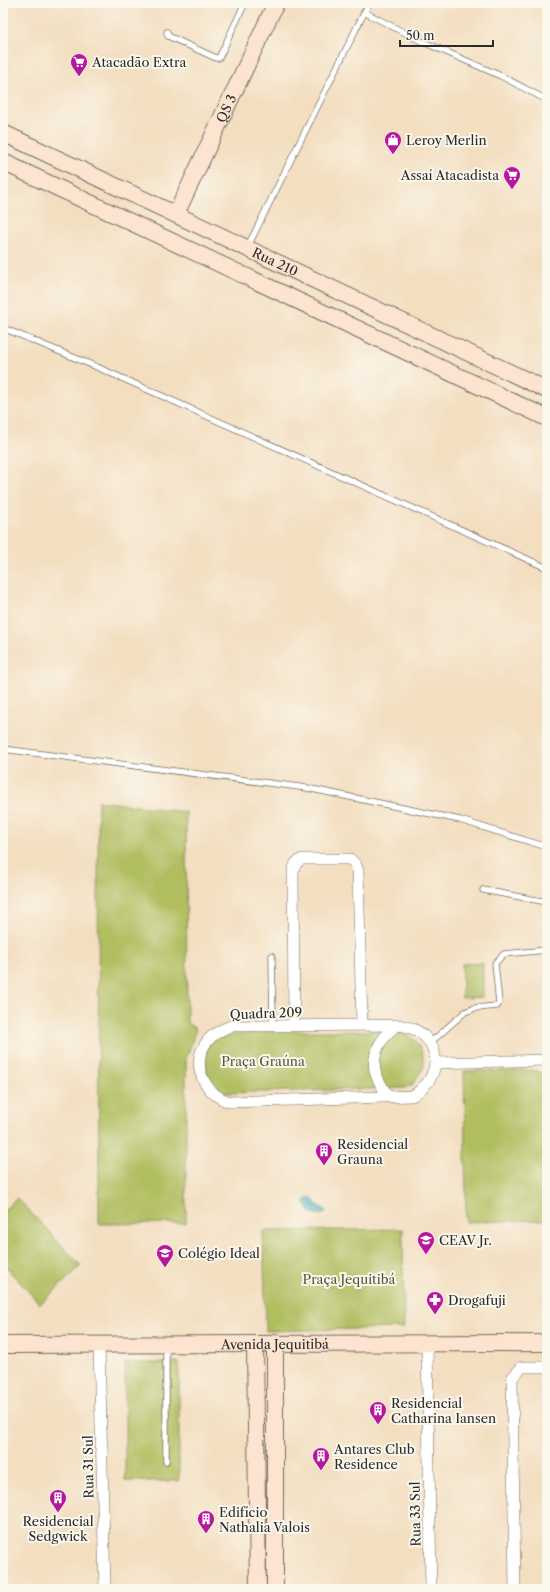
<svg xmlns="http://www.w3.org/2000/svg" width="550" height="1592" viewBox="0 0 550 1592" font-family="'Libre Caslon Text',serif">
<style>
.green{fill:#b1be60;stroke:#6e7446}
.water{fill:#3cabb9;stroke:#346b72}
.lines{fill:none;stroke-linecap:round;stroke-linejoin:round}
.lane-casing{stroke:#716a5f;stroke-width:7}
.street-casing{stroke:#716a5f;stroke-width:12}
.secondary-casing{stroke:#716a5f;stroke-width:18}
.lane{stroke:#fff;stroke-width:5.5}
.street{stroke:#fff;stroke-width:11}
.secondary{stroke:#fde4d1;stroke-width:16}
.labels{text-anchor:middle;stroke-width:4;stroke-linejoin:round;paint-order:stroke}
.poi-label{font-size:13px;fill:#2b2b2b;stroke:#fbf7ec;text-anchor:start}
.street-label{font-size:13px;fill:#2b2b2b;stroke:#fbf7ec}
.park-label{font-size:13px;fill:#53573b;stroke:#fbf7ec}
</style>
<rect width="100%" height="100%" fill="#fbf7ec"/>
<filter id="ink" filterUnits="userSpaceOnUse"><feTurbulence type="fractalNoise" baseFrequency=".025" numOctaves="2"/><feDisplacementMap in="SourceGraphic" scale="8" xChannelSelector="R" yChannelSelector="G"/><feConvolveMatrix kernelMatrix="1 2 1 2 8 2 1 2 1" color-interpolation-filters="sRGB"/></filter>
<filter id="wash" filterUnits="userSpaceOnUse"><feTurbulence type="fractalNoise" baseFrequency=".012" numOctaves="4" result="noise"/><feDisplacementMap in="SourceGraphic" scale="16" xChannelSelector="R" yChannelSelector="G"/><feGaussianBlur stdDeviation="0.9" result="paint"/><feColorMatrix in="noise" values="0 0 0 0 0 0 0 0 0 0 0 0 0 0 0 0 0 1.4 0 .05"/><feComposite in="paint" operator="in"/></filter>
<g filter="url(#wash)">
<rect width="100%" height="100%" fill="#f3dec0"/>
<path class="green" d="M98 801 186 812 187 1023 196 1029 186 1060V1223L99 1224Z
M483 963V997L462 998V964Z
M225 1031H399C417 1037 424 1049 424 1067L413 1084 405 1088 224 1093 215 1089 205 1073V1053L209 1043Z
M534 1070 547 1075V1220L466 1222 464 1071Z
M17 1198 81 1266 40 1304 3 1264V1211Z
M403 1229 404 1328 266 1331 263 1231Z
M125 1363H179V1481H125Z"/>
<path class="water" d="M311 1197 316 1204 326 1210 324 1214 318 1215 310 1212 305 1202 307 1199Z"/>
</g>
<g filter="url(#ink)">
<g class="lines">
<defs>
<path id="lane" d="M364 12 419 40 501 76 547 100
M167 32 168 36 216 58H219L245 3
M248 246 369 3
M3 328 97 367 547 568
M3 749 307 788 460 820 547 847
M483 890 547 902
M272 956 273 1026
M430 1043 465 1012 475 1008 497 1006 499 1003 495 963 504 954 547 950
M166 1461V1346"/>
<path id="street" d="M294 1025 293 871 296 863 302 859H350L356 865 358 871 362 1025
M397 1025C440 1029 449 1074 412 1096L230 1102C208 1096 192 1070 203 1048 208 1037 220 1030 231 1026Z
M436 1063 547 1060
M388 1097C384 1089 377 1080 375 1071 372 1052 382 1036 397 1025
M427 1342 431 1589
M99 1344 105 1589
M515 1589 512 1378 522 1367H547"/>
<g id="secondary">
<path id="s1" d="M3 133 547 390"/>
<path d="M3 162 547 418"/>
<path id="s2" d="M176 214 276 3"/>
<path d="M255 1344 258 1589"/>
<path id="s3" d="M3 1345 547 1343"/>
<path d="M275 1589V1343"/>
</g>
</defs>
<use href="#lane" class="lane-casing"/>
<use href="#street" class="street-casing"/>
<use href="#secondary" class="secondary-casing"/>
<use href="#lane" class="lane"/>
<use href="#street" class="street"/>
<use href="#secondary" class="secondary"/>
</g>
</g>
<defs>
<symbol id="supermarket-pin" viewBox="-11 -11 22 30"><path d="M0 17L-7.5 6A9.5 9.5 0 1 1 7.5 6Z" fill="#b5179e" stroke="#fbf7ec"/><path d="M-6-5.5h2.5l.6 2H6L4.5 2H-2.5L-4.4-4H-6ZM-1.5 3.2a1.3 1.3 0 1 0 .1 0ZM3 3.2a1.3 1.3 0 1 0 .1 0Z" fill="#fff"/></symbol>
<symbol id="shop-pin" viewBox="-11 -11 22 30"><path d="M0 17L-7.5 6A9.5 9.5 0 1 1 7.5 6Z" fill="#b5179e" stroke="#fbf7ec"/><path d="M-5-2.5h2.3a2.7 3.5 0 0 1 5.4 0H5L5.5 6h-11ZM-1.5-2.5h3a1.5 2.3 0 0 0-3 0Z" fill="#fff"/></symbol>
<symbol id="building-pin" viewBox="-11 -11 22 30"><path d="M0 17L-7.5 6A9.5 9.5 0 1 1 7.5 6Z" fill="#b5179e" stroke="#fbf7ec"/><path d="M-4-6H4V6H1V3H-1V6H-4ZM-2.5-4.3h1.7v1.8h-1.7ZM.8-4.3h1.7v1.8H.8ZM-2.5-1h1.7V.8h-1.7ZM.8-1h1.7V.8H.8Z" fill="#fff"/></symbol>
<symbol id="school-pin" viewBox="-11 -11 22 30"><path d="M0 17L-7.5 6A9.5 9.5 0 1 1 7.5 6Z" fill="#b5179e" stroke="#fbf7ec"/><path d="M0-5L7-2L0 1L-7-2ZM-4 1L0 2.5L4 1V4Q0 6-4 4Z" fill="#fff"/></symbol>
<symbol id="pharmacy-pin" viewBox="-11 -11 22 30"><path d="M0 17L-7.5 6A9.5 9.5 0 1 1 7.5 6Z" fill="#b5179e" stroke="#fbf7ec"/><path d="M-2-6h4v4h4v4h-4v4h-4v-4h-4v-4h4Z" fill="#fff"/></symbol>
</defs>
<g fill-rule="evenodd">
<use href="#supermarket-pin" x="69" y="52" width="20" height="27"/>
<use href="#shop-pin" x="383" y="130" width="20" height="27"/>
<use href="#supermarket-pin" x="502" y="165" width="20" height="27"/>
<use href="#building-pin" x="314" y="1141" width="20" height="27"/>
<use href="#school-pin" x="416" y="1230" width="20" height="27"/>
<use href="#school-pin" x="155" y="1243" width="20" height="27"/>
<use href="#pharmacy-pin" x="425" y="1290" width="20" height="27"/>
<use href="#building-pin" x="368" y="1400" width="20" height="27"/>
<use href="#building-pin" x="311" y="1446" width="20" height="27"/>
<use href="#building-pin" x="48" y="1488" width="20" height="27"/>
<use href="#building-pin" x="196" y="1509" width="20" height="27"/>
</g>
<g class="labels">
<g class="poi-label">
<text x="92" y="67">Atacadão Extra</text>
<text x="406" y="145">Leroy Merlin</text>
<text x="499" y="180" text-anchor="end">Assaí Atacadista</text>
<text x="337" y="1149">Residencial<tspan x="337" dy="15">Grauna</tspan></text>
<text x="439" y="1245">CEAV Jr.</text>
<text x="178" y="1258">Colégio Ideal</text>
<text x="448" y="1305">Drogafuji</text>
<text x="391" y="1408">Residencial<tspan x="391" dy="15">Catharina Iansen</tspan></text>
<text x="334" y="1454">Antares Club<tspan x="334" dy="15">Residence</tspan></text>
<text x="219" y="1517">Edifício<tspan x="219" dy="15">Nathalia Valois</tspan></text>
<text x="58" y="1526" text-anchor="middle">Residencial<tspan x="58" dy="15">Sedgwick</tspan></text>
</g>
<g class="street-label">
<text dy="5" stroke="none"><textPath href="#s2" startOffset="117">QS 3</textPath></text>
<text dy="5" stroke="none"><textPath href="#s1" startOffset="301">Rua 210</textPath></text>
<text transform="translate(266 1013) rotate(-2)" y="5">Quadra 209</text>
<text dy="5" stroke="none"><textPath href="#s3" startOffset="272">Avenida Jequitibá</textPath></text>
<text transform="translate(88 1467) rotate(-91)" y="5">Rua 31 Sul</text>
<text transform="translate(415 1514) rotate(-91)" y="5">Rua 33 Sul</text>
</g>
<g class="park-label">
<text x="263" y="1066">Praça Graúna</text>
<text x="349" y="1284">Praça Jequitibá</text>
</g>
</g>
<rect width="550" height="1592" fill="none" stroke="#fbf7ec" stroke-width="16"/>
<path d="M400 40v6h93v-6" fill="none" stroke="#2b2b2b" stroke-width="2"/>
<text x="406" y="40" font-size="12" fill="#2b2b2b" stroke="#fbf7ec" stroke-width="3" paint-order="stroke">50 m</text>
</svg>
